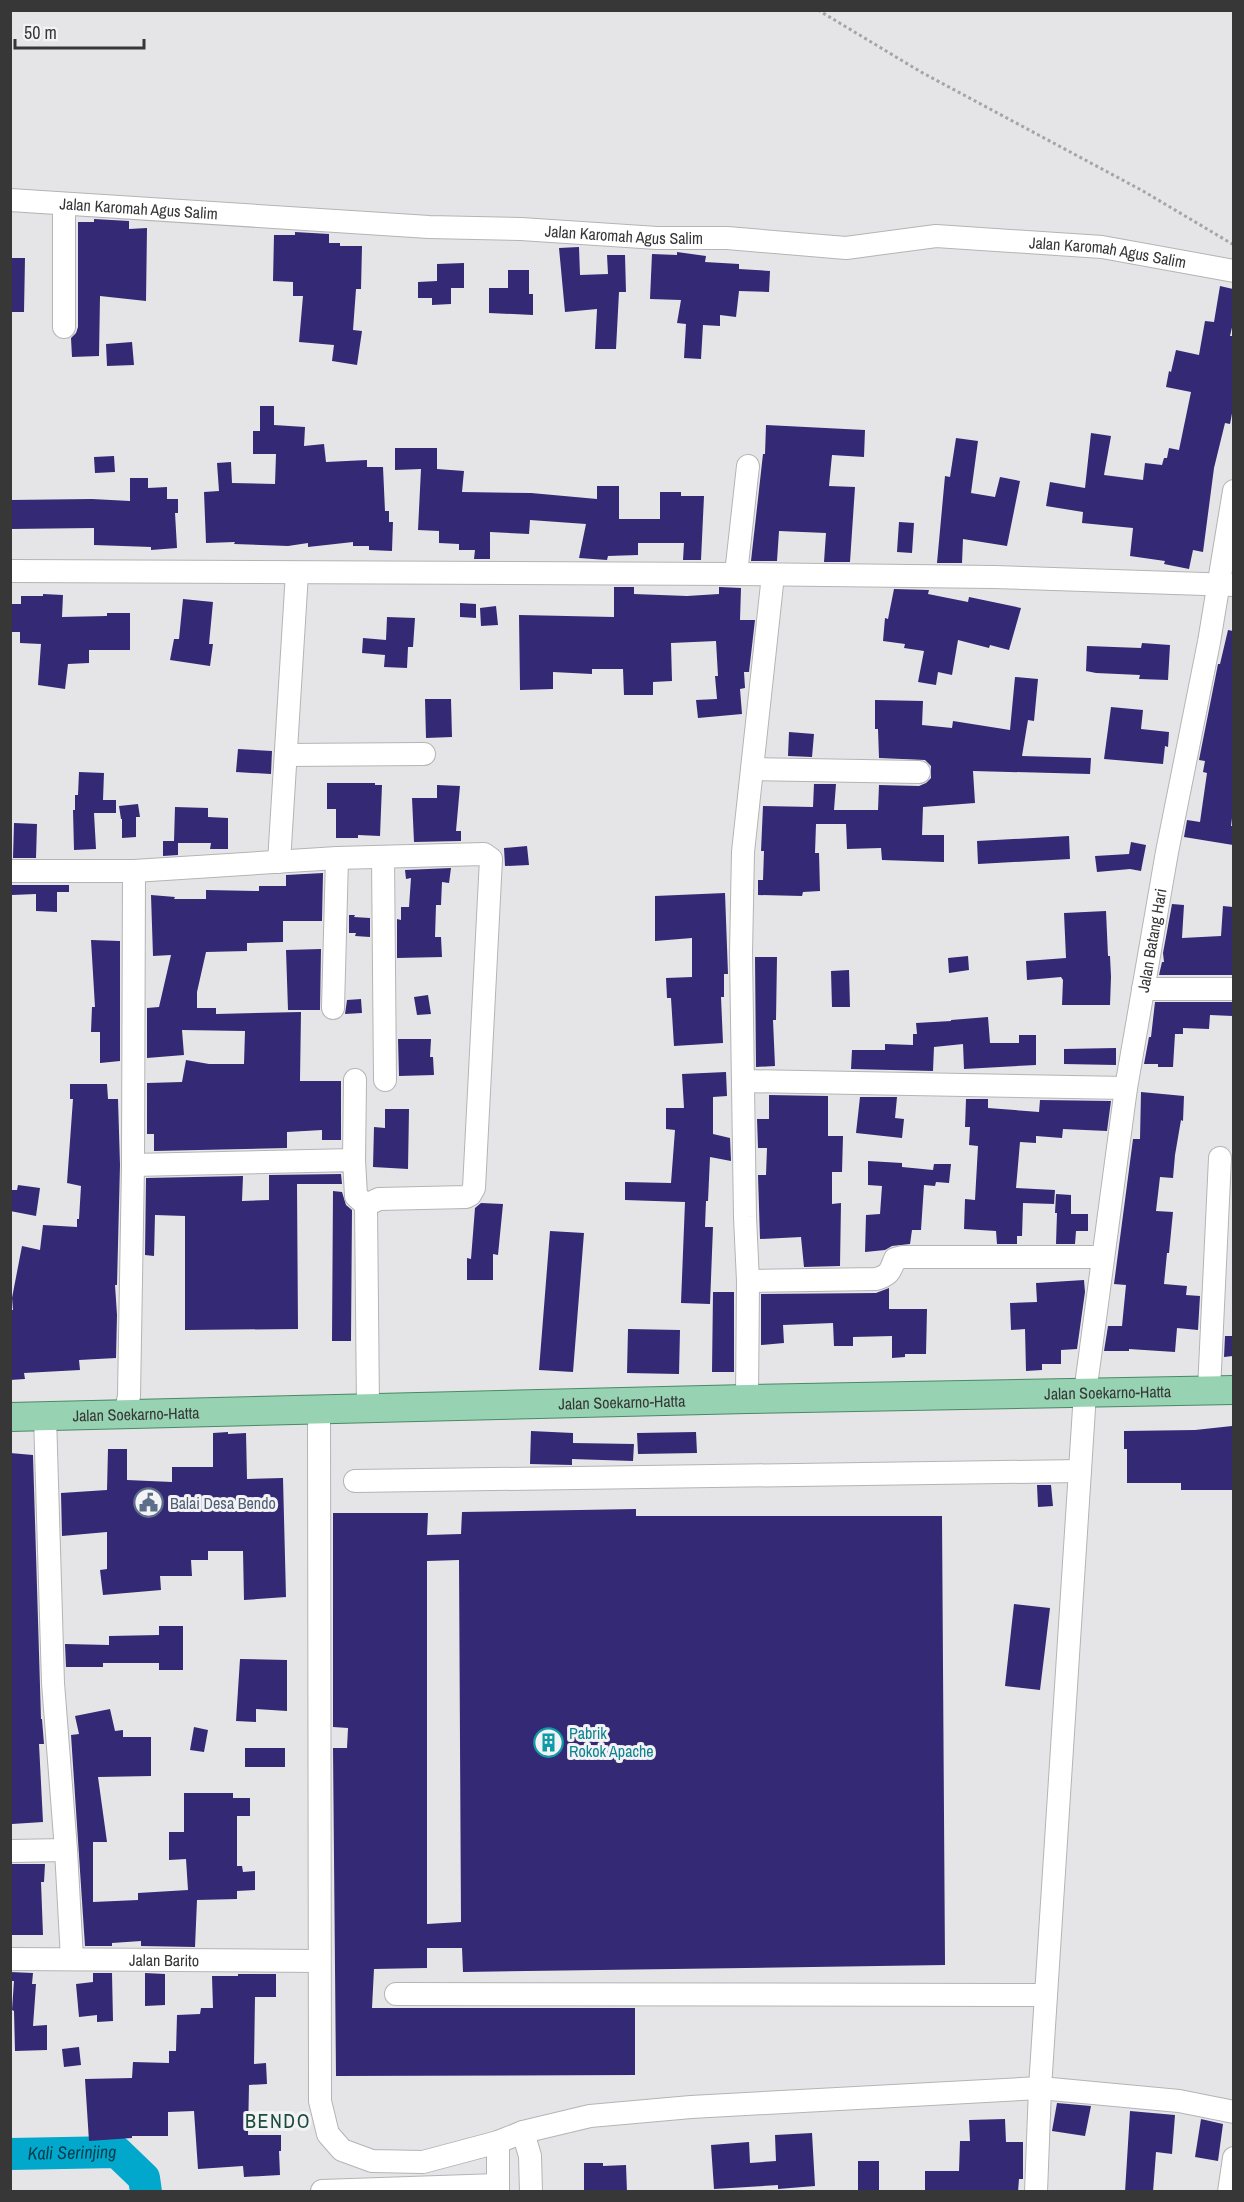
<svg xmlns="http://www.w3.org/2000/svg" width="1244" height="2202" viewBox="0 0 1244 2202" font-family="'Archivo Narrow',sans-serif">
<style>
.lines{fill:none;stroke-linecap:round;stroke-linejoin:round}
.river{stroke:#02a8cb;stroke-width:32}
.building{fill:#342974;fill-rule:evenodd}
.minor-casing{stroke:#b4b4b6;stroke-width:24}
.major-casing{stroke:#498966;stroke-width:30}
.path{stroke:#a5a5a7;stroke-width:3;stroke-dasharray:3 3;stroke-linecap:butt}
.minor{stroke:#fff;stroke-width:22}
.major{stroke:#97d3b2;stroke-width:28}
.labels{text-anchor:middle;stroke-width:6;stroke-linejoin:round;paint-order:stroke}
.street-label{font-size:16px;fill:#373738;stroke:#f3f3f5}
.service-label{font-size:16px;fill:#4e5e75;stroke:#f3f3f5;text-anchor:start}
.culture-label{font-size:16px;fill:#0d838f;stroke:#f3f3f5;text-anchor:start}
.water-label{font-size:18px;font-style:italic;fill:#013e4d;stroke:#f3f3f5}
.quarter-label{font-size:20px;letter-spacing:1.5px;fill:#1c4c3c;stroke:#f3f3f5}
</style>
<rect width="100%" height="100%" fill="#e5e5e7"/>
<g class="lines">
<path class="river" id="s1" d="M10 2154 117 2152 144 2178 146 2192"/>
</g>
<path class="building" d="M94 219 129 221V229L147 228 146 301 100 296 99 356 72 357 71 338 76 333 78 327V222H94Z
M295 232 329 234V243H340V246H362L361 289H356L353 330 362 331 357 365 332 361 334 345 299 342 303 296H293V282L273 281 274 235H295Z
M579 247 580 275 608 274 607 255H625L626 292H619L616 349H595L597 309 565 312 559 248Z
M677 252 706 256 705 262 739 264V269L770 271 769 292 739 291 736 317 720 315V326L703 325 701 359 684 358 686 324 677 323 681 300 650 299 652 254 677 255Z
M10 258H25L24 312H10Z
M464 263V288H451V304L432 305V298H418V282L437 281V264Z
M508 270H529V294H533V315L489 313V288H508Z
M1220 286 1233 289V323L1230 336H1233V408L1230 424 1225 423 1214 468 1203 552 1193 550 1189 569 1164 564 1165 561 1130 556 1133 528 1082 523 1083 512 1046 506 1050 482 1085 488 1091 433 1111 436 1104 475 1143 480 1145 463 1162 465 1164 458H1167L1169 448 1179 450 1191 392 1166 387 1169 371 1171 372 1176 350 1199 355 1205 321 1214 322Z
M132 342 134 365 107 366 106 344Z
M260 406H274V425L305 427 304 446 324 444 326 462 367 460V467H383L385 511H389V522H393L392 551 369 550V546H353V542L308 547V543L288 546 234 544 235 542 206 543 204 492 219 491 217 463 231 462 232 483 275 484 276 454H253V431H260Z
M766 425 865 430 864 457 832 455 829 486 855 487 850 562H824L826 533 779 531 777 561H751L763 454H765Z
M956 438 978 441 971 493 995 497 1000 477 1020 481 1007 546 963 539 962 563H937L945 476 950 477Z
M395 448H437V469L464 471 462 492 531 493 597 499V486H619V519H660V492H681V496H704L701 560H683L684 543H638V555L608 556 607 560 579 558 586 524 530 520 529 534 490 532V559H474L475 550H459V544L439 543V531L418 530 421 469 395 470Z
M114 456 115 472 95 473 94 457Z
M130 478H148V488L167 487V499H178V513H175L177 548 151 550V547L94 545V528L10 529V500L92 499 130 501Z
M899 522 914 523 912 553 897 552Z
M614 587H634V594L687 596 719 594V587L741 588 740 620H755L749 672H744L745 688 740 689 742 714 698 718 696 700 717 699 715 676H718L716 641 671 643 672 681 653 682V695H624L623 669H592V674L553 672V689L520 690 519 615 614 617Z
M894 589 929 590 928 594 968 602 969 597 1021 608 1009 650 990 645 989 648 958 640 952 675 938 672 936 685 918 682 924 651 904 648 905 644 883 641 885 618 888 619Z
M43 594 63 595 62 617 107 616V613H130V650H89V663L68 664 65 689 38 685 41 644 20 643V632H10V604H21V596H43Z
M183 599 213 602 209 644H213L210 666 170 660 174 639H179Z
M460 603 476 604V618L460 617Z
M496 606 498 625 481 626 480 608Z
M387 617 415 618 413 647H408L407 668 384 667 385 655 362 653 363 638 386 640Z
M1228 630 1233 631V810L1231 826H1233V845L1184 837 1187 820 1200 822 1207 773 1203 772 1205 761 1199 760 1218 664H1220Z
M1142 643 1170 645 1168 680 1139 679 1140 675 1096 673 1086 671 1087 646 1141 648Z
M1015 677 1038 679 1034 721 1028 720 1022 756 1091 758 1090 774 973 771 975 803 923 807 922 835H944V862L882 860 881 848 847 849 846 824H816L815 853H819L820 891 803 892 802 896 758 895V880H763L764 851H761L763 806 813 807 814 784H836L834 810H878L879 785 919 786 926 783 931 778V766L925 760 879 758 878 729H875V700L923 701 922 725 952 728 953 721 1010 730Z
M425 699H451L452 737 426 738Z
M1111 707 1143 710 1141 729 1169 732 1168 747 1165 746 1163 764 1104 759Z
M789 732 814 734 812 757 788 756Z
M238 749 272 751 271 774 236 772Z
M79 772 104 773 103 800H116V813H94L96 849 74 850 73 810H75V795H78Z
M327 783H375V785H382L380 836 358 835V838H336V809H327Z
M437 785 460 786 456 831H461V841L414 842 412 798H437Z
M138 804 140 817H136V837L122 838V819H121L119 806Z
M175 807 208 808V817L228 818V849H210L211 843H178V855L163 856V841H174Z
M14 823 37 824 36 858H13Z
M1069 836 1070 859 978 864 977 841Z
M1131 842 1146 845 1141 871 1130 869 1097 872 1095 856 1129 854Z
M527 846 529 865 505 866 504 848Z
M451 868 449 883 442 882 441 905H436L435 937H441L442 957 397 958V919L401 920V907H409L411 878 406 879 405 870Z
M323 873 322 921H283V942L247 943V951L206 952 197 992V1008H216V1014L301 1012 300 1081H341V1140H322V1130L287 1132V1148L154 1151V1134H147V1083L182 1082 186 1060 209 1064H244L245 1031 182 1030 184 1055 147 1058V1008L159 1007 171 955 153 956 151 895 175 897 174 899H206V890L259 891V886H286V875Z
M12 885H69V892H57V912L36 911V894L12 895Z
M725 893 728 974H724V997H721L723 1043 674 1046 671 998H667L666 978 692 977V938L655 941V896Z
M1172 904 1184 905 1182 938 1221 936 1223 906 1233 907V975H1159L1162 962H1164L1163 953Z
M1106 911 1108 956H1110L1111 977 1110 1005H1062L1063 980 1061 977 1027 980 1026 961 1066 958 1064 913Z
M349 915H355L354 917 370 918V937L355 936 356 933H349Z
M91 940 120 941V1061L100 1063V1032H91L92 1007H95Z
M321 949 320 1010H288L286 950Z
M968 956 969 970 949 973 948 958Z
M755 957H777L776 1020H773L775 1066 756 1067Z
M849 970 850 1007H832L831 971Z
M428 995 431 1014 417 1015 414 997Z
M361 999 362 1013 345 1014 347 1000Z
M1155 1002H1233V1016L1210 1015 1209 1029 1183 1028V1034H1175L1173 1067H1158V1064H1144L1149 1037H1151Z
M988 1017 990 1043H1019V1035H1036V1065L964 1069 963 1044 934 1047 933 1071 851 1069 852 1050H885V1044L913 1045V1034H917L916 1023 951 1021V1020Z
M398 1039H431L430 1057H433L434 1075 399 1076Z
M1116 1048V1065L1064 1064V1049Z
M726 1072 727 1096 713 1097V1134L730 1138 731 1161 710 1157 708 1201H706L705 1227H713L710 1304 681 1303 685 1202 625 1200V1182L671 1183 675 1130 666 1129V1108H684L682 1074Z
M70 1084H107L108 1099H118L120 1165 117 1285H115L117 1315 116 1358 79 1360 80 1370 24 1373 25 1379 10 1380V1310H13L12 1298 22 1246 40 1250 43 1225 77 1227V1219H79L81 1186 67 1183 73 1099H70Z
M1141 1092 1184 1096 1183 1121 1181 1120 1175 1155 1173 1178 1160 1177 1156 1211 1173 1212 1169 1253H1167L1164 1284 1187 1286 1186 1295 1200 1296 1198 1330 1177 1328 1175 1352 1129 1349V1351H1104L1108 1326H1122L1126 1285 1114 1284 1133 1139H1140Z
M769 1095 828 1096V1136H843L842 1172H832V1204L841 1203 840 1266 804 1267 801 1237 760 1239 758 1175H766L767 1148H758L757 1119H769Z
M860 1097H897L895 1118 904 1119 902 1138 856 1133Z
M966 1099H988V1108L1039 1112 1040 1100 1111 1101 1107 1131 1063 1129 1062 1138 1036 1136V1143L1020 1142 1016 1188 1055 1190 1054 1204 1023 1203 1022 1236H1017V1244H997L996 1231 964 1229 965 1199 975 1200 978 1146 969 1145 970 1127H965Z
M385 1109H409L408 1169 373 1167 374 1127 385 1128Z
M868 1161 902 1163V1167L933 1170 934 1164H951L949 1183 936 1182 935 1186 924 1185 921 1230H912L910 1244 892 1246 885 1250 865 1252 866 1215 880 1214 882 1186 868 1185Z
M341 1174 342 1184H297L298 1329 185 1330V1216L155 1215 154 1256 145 1255 146 1178 243 1176 242 1201 269 1200V1175Z
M18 1185 40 1188 36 1216 10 1211V1190H17Z
M333 1191 342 1192 346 1205 352 1210 351 1341H332Z
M1056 1194 1071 1195V1214H1088V1231H1076L1075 1244H1056L1057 1213H1055Z
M481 1203 503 1204 498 1255 493 1254V1280H467V1258L471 1259 475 1208Z
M550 1231 584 1233 573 1372 539 1370Z
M1084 1280 1085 1292 1077 1349 1061 1350V1364H1042V1370L1026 1371 1025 1329 1011 1330 1010 1303 1037 1302 1036 1283Z
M889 1288V1309H927L926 1354H905V1357L892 1358V1336L853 1337V1346H834L833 1323 783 1325 784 1343 761 1345V1294L876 1293Z
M713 1292H734V1372H712Z
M628 1329 680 1330 679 1374 627 1373Z
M1225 1336H1233V1356L1224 1357Z
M1232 1426 1233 1490H1181V1483H1127V1449H1124V1431L1195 1430Z
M531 1431 573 1433V1443L634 1444 633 1461 572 1459V1465L530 1464Z
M228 1432V1434L246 1433 247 1479 283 1478 286 1597 244 1600 243 1551H208V1560H191L192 1576H160L161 1590 103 1595 100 1570 107 1569V1532L62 1536 61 1493 107 1490 108 1449H127V1480L172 1482V1467H213V1433Z
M696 1432 697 1453 638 1454 637 1433Z
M10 1453 33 1455 41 1719H42L44 1744H39L43 1822 12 1824 10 1803Z
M1037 1485H1051L1053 1506 1038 1507Z
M636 1509V1516H942L945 1965 463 1972 462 1948H427V1968L374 1969 372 2008H635V2075L336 2076 333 1748H347L348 1728 333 1727V1513H428L427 1535 461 1534 462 1512ZM459 1560 461 1922 427 1924V1561Z
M1014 1604 1050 1608 1040 1690 1005 1686Z
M159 1626H183V1670H159V1663H103V1667H66L65 1644 109 1645V1636L159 1635Z
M240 1659 287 1660V1711L256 1709V1722L236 1721Z
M110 1709 115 1731 123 1730V1737H151V1776L98 1777 107 1842H93V1902L138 1900V1893L188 1890 186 1859 169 1860V1832H184V1793H233V1798H250V1816H237V1866H242L243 1872 255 1871V1890L237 1891V1899L197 1900 195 1947 141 1946V1941L112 1943V1946H85L71 1735 79 1734 75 1716Z
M194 1727 208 1730 204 1752 190 1750Z
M245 1748H285V1767H245Z
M10 1864H45L44 1882H41L43 1935H10Z
M10 1972 33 1973 32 1984H36L33 2026 47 2025V2050L15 2051 14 2011 12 2010 14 1981H10Z
M93 1973H112L113 2021 97 2022V2015L79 2017 76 1984 93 1982Z
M145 1973 165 1974V2005L145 2006Z
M238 1974H276V1997H255L254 2064 266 2063 267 2084 249 2085 248 2135H281V2151H279L280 2175 244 2177 243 2166 198 2169 194 2111 168 2112V2136H132V2138L89 2141 85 2079 132 2078 133 2062 169 2063V2051H176L177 2015 200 2014 201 2008H213L212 1976H238Z
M79 2047 81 2065 64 2067 62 2049Z
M1057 2103 1091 2106 1085 2136 1052 2131Z
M1130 2111 1175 2115 1172 2154 1156 2152 1153 2192H1125Z
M1005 2119 1006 2142H1023V2179H1019L1018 2192H925V2171H959L960 2141H970L969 2120Z
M1201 2119 1223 2124 1218 2161 1195 2157Z
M812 2133 815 2186 778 2189V2185L714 2189 711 2145 749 2142 750 2163 776 2161 775 2135Z
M858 2161H879V2192H858Z
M584 2163H603V2166L626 2165 627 2192H584Z"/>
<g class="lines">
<defs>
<g id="minor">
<path id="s2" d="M10 200 429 227 521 229 657 238H727L846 248 936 236 1102 247 1234 271"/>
<path d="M64 204V327"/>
<path d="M10 571 736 574 994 577 1234 585"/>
<path d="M736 574 748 466"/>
<path d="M286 755 424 754"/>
<path d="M752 769 919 772"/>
<path d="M383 857 385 1080"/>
<path d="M279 862 297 573"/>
<path d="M10 871H134L337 858 484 854 491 859 474 1188 470 1195 466 1197 379 1199 366 1205 368 1409"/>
<path d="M1143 989H1234"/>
<path d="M333 1008 337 858"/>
<path d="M743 1081 1126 1088"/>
<path d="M354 1160 355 1080"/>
<path d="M133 1165 354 1160 356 1196 366 1205"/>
<path d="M748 1281 876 1279C890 1275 890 1271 895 1259L903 1257H1103"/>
<path d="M1209 1390 1220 1158"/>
<path d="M747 1399 748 1281 745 1217 741 953 743 852 773 575"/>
<path d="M319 1411 320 2101 328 2134 342 2150 372 2161 423 2162 498 2142 523 2132 590 2116 691 2107 1040 2088 1179 2101 1234 2112"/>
<path d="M125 1415 129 1396 133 1165 134 871"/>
<path d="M45 1416 53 1683 66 1850 72 1959"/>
<path d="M355 1481 1080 1471"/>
<path d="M10 1851 66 1850"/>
<path id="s3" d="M10 1959 319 1961"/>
<path d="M396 1994 1046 1995"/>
<path d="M523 2132 530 2156 531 2192"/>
<path d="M322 2191 498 2185"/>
<path d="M498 2192V2142"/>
<path id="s4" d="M1036 2192 1040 2088 1085 1393 1126 1088 1167 852 1209 642 1234 491"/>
<path d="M1229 2192 1234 2158"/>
</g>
<g id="major">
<path id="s5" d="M10 1417 747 1399 1234 1390"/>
</g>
</defs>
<use href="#minor" class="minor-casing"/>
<use href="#major" class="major-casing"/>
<path class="path" d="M818 10 921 72 1143 191 1234 245"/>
<use href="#minor" class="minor"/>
<use href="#major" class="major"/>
</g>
<defs>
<symbol id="civic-ring" viewBox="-11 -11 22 22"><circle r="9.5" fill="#f3f3f5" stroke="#5c6f8a" stroke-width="1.5"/><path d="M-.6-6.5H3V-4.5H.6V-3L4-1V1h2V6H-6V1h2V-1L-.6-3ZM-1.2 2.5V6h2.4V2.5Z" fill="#5c6f8a"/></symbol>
<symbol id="building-ring" viewBox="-11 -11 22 22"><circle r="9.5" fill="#f3f3f5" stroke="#0f9aa8" stroke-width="1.5"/><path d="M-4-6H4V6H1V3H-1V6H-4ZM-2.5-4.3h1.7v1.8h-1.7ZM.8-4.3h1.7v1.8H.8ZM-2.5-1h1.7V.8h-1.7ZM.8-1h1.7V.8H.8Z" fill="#0f9aa8"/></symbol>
</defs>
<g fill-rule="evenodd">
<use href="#civic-ring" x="132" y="1486" width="33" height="33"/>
<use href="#building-ring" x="532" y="1726" width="33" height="33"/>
</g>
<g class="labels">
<g class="street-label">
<text dy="6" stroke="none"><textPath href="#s2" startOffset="129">Jalan Karomah Agus Salim</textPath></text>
<text dy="6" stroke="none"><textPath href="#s2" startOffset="615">Jalan Karomah Agus Salim</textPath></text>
<text dy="6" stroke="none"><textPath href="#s2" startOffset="1101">Jalan Karomah Agus Salim</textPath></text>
<text dy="6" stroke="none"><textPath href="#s4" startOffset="1258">Jalan Batang Hari</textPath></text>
<text dy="6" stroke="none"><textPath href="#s5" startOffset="1098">Jalan Soekarno-Hatta</textPath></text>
<text dy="6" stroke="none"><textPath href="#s5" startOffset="612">Jalan Soekarno-Hatta</textPath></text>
<text dy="6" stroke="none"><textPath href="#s5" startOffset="126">Jalan Soekarno-Hatta</textPath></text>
<text dy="6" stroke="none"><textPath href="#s3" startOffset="154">Jalan Barito</textPath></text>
</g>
<g class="service-label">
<text x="170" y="1509">Balai Desa Bendo</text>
</g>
<g class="culture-label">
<text x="569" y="1739">Pabrik<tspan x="569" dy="18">Rokok Apache</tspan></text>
</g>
<g class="water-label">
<text dy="6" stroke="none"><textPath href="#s1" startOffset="62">Kali Serinjing</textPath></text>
</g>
<g class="quarter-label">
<text x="278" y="2128">BENDO</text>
</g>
</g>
<rect width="1244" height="2202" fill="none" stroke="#373738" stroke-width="24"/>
<path d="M15 39v9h129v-9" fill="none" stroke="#373738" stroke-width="3"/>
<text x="24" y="39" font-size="18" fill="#373738" stroke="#f3f3f5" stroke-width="4.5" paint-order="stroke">50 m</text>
</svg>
